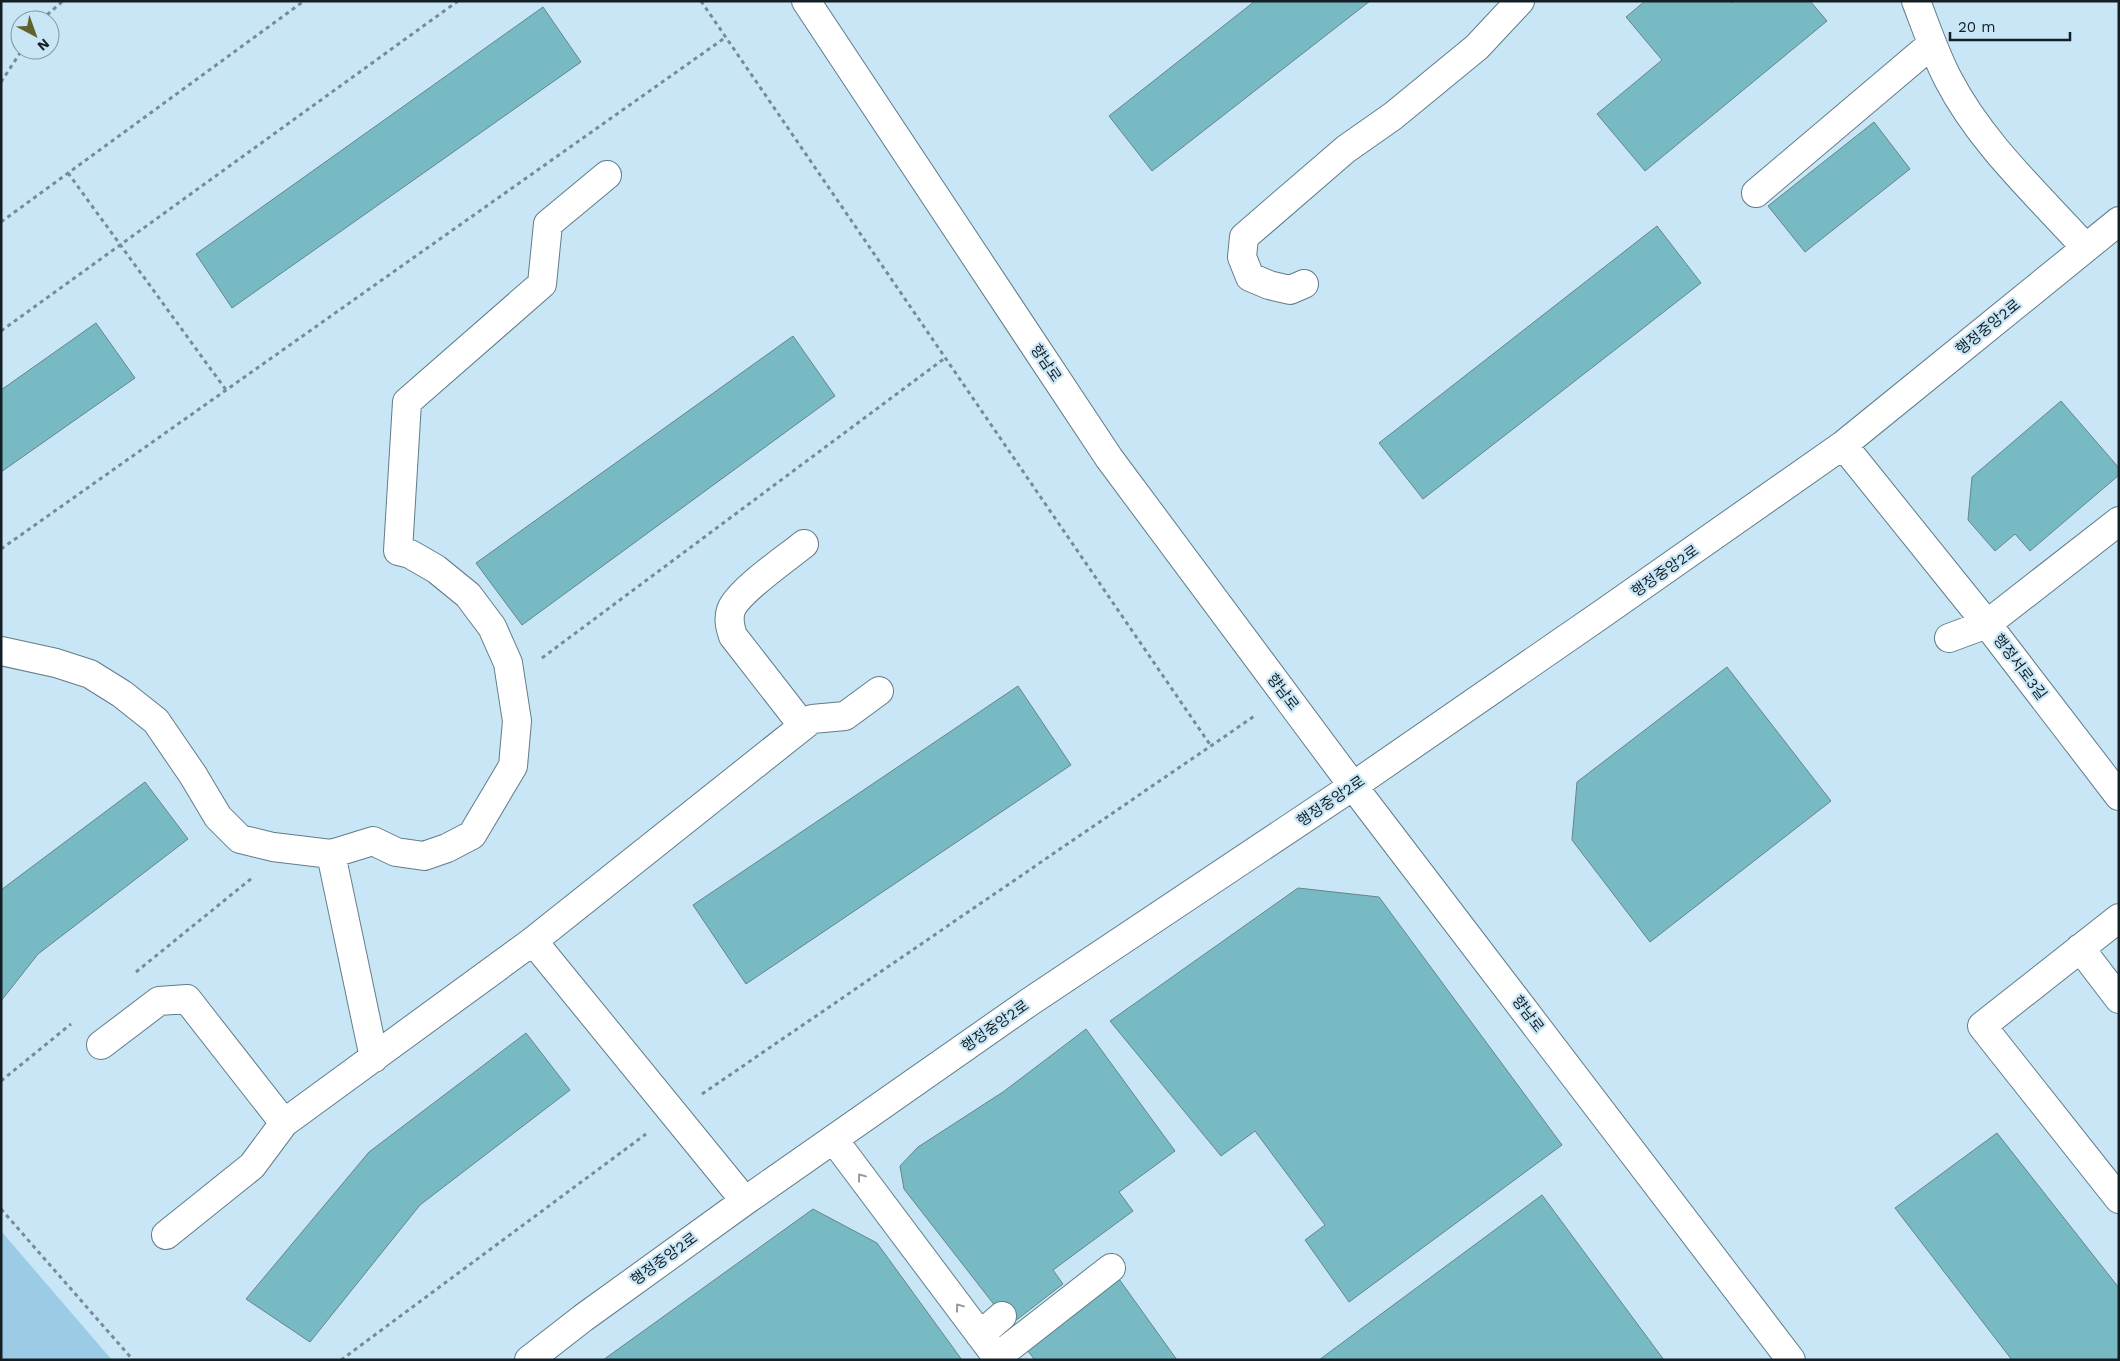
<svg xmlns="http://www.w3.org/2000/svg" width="2120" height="1361" viewBox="0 0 2120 1361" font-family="'Work Sans','Noto Sans KR',sans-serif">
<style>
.green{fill:#9ccce5}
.building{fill:#78bac3;stroke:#64868a}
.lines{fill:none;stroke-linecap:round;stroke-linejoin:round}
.minor-casing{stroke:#617c8a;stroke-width:30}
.path{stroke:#758b96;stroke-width:3;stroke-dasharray:4 4;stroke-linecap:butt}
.minor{stroke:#fff;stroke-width:28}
.oneway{stroke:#959a9c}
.labels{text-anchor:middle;stroke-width:4.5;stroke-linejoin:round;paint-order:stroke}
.street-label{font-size:15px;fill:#131f24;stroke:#c8e6f6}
</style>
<rect width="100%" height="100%" fill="#c8e6f6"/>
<path class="green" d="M1 1231 112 1360H1Z"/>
<path class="building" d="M1255 1H1370L1152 171 1109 116Z
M1645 1H1730L1732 3 1734 1H1810L1827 21 1645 171 1597 114 1662 60 1626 17Z
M543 7 581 62 232 308 196 254Z
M1874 122 1910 169 1805 252 1768 206Z
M1657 226 1701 283 1423 499 1379 443Z
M96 323 135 378 1 472V390Z
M793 336 835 396 522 625 476 563Z
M2061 401 2119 468V475L2030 551 2015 534 1995 551 1968 520 1972 477Z
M1727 667 1831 801 1650 942 1572 840 1577 782Z
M1018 686 1071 765 746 984 693 905Z
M145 782 188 839 38 954 1 1001V890Z
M1298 888 1379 897 1562 1145 1349 1302 1305 1240 1325 1225 1255 1131 1221 1156 1110 1021Z
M1086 1029 1175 1151 1119 1192 1133 1211 1053 1270 1063 1284 1010 1325 904 1189 900 1166 918 1147 1003 1092Z
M526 1033 570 1090 420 1205 310 1342 246 1299 369 1152Z
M1997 1133 2119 1288V1360H2012L1895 1208Z
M1542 1195 1664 1360H1319Z
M813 1209 877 1243 962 1360H603Z
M1119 1279 1177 1360H1035L1027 1350Z"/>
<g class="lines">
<defs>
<path id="minor" d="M806 1 1109 458 1353 786 1791 1360
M1916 1C1926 27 1935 54 1948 79 1981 143 2037 194 2085 247
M1756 193 1932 44
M1304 284 1290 290 1269 285 1250 277 1242 257 1244 237 1346 149 1393 116 1477 47 1520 1
M1843 445 1987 624 2119 796
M1949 638 1987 624 2119 521
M1 651 56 663 90 674 122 694 156 721 193 775 218 817 240 839 273 847 331 854 374 1058
M803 726 733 636C730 627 728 619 731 610 738 591 787 558 804 544
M331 854 373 841 396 852 424 856 447 848 472 835 513 766 517 721 508 663 492 627 468 595 436 569 410 554 398 551 407 402 542 284 548 224 607 175
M2119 918 1982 1026 2119 1199
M2080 948 2119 999
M101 1045 159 1001 187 999 284 1123
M834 1140 999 1360
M745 1201 533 941 812 719 845 716 879 691
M166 1235 252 1166 284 1123 533 941
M980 1335 1002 1316
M997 1357 1111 1268
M529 1360 583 1318 745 1201 1028 1003 1353 786 1602 614 1843 445 2119 221"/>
</defs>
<use href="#minor" class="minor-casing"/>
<path class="path" d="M701 1 1211 746
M41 20 63 1
M1 82 22 50
M68 173 226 390
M1 222 304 1
M1 331 458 1
M1 549 726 37
M542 658 945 358
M136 972 252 878
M1 1081 71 1024
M702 1094 1256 715
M1 1209 133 1360
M341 1360 646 1134"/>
<use href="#minor" class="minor"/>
</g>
<defs><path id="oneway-chevron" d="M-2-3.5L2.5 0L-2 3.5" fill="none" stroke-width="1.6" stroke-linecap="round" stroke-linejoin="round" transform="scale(1.25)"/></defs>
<g class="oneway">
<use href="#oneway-chevron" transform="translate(861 1177) rotate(-127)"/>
<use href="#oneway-chevron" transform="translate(959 1307) rotate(-127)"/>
</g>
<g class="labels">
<g class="street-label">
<text transform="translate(1988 327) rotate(-39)" y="5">행정중앙2로</text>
<text transform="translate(1046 363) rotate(56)" y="5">향남로</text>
<text transform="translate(1665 571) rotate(-35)" y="5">행정중앙2로</text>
<text transform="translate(2020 667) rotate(53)" y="5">행정서로3길</text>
<text transform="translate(1283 692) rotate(53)" y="5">향남로</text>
<text transform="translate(1331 801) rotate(-34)" y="5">행정중앙2로</text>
<text transform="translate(1528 1014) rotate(53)" y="5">향남로</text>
<text transform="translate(995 1026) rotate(-35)" y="5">행정중앙2로</text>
<text transform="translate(664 1259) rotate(-36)" y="5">행정중앙2로</text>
</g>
</g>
<rect width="2120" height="1361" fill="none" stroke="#131f24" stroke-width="5"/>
<g transform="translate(35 35) rotate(139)"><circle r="24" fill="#c8e6f6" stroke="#8096a2"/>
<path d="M0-4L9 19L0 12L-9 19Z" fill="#616230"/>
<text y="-8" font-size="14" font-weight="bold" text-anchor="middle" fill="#131f24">N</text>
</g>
<path d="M1950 32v8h120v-8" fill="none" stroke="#131f24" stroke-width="2.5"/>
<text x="1958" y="32" font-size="15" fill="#131f24" stroke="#c8e6f6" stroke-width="4" paint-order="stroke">20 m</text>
</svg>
